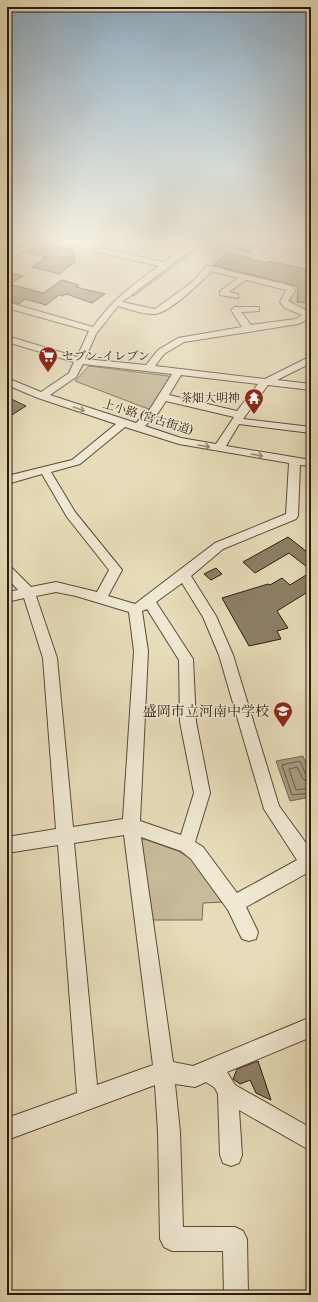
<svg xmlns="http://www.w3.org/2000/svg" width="318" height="1302" viewBox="0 0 318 1302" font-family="'Libre Bodoni','Noto Serif JP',serif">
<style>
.green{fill:#c7bb9c;stroke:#7a6b54}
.water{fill:#a79a7f;stroke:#766751}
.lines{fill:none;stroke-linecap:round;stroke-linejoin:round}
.shore{stroke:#6a5a46;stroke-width:1}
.building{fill:#8d7f66;stroke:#2c1b0d}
.minor-casing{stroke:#5b4b38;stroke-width:2}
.minor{fill:#efe8d2;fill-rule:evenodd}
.oneway{stroke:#978c79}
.labels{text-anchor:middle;stroke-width:3;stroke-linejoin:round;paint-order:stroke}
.far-poi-label{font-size:12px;fill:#2c1b0d;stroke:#efe8d2;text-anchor:start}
.far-street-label{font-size:12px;fill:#2c1b0d;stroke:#efe8d2}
.poi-label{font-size:14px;fill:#2c1b0d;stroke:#efe8d2;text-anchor:end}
</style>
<rect width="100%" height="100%" fill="#e7dcb9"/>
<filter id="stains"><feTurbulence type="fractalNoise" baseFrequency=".005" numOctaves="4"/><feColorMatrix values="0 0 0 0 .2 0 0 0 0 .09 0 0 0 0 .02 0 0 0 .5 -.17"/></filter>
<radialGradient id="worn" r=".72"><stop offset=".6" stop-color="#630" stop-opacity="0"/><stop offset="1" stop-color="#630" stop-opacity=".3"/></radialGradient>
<path class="green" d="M198 245 202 246 134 296 132 295Z
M293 291H311V313L299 310 290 304V299Z
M89 366 168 376 172 378 151 410 75 381Z
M140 839H144L178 851 192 859 224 902 203 903 202 920H152Z"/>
<path class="water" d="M303 756 311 777V797L290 801 276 761Z"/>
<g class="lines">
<path class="shore" d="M311 777 306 775 300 761 282 765 292 795 311 793
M311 782 303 779 297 767 289 769 296 790 311 788"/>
</g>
<path class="building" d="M7 242H24L26 243 16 249 7 247Z
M239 242H262L250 252 233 248Z
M40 243 73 250 75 262 59 274 32 267 46 257 25 252Z
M227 253 266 263 268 261 311 270 310 303 297 302 298 287 292 285 213 265Z
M7 272 23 276 10 284 43 293 62 280 79 285 76 287 105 294 92 303 66 294 63 296 59 295 46 305 25 299 19 304 7 300Z
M7 397 26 406 7 418Z
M288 537 311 555V570L289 553 255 573 243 562Z
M216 568 222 574 211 580 204 574Z
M311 572V590L277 611 288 628 277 631 281 639 249 646 222 598 268 584 270 585 282 578 290 585Z
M258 1061 271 1100 256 1093 250 1080 240 1084 233 1079 237 1069Z"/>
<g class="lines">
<defs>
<path id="minor" d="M30 242H39L7 262V257Z
M98 242H107L101 248 164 262 192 242H207L254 255 250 257 198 245 122 302 155 309 191 283 207 266H210L292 286 295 291 288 301 311 313 310 318 298 324 184 342 164 354 155 366 265 379 311 356V363L277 380 311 384V390L268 385 243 419 311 427V433L239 424 226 446 311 460V466L300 465 298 516 296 519 223 549 191 576 216 616 233 655 279 806 311 850V873L309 872 246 907 258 932 256 939 249 941 242 939 228 910 191 859 181 851 141 837 173 1062 193 1066 311 1017V1037L227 1072 235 1085 311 1128V1151L239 1110 242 1155 239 1163 231 1166 223 1163 220 1155 218 1094 215 1088 206 1082 195 1087 175 1084 180 1132 183 1227H235L243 1231 247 1239 248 1295H224L223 1251H172L164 1247 160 1239 158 1132 155 1085 7 1140V1118L77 1093 58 845 7 853V837L56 829 43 658 24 598 7 602V592L18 590 7 578V566L11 567 31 587 56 582 97 592 109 570 67 517 42 474 7 484V476L72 460 116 424 38 398 7 385V378L41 392 69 373 74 362 7 342V336L77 357 89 331 7 308V302L93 327C114 298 130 287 159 266L92 251V247ZM212 271 238 278 220 291V295L238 298V294L229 292 246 280 286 290 280 302 285 308 302 315 296 319 251 325 241 312 259 311V307H235L231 310 242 327 178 338 158 350 146 365 85 359 96 334 118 306C129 309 144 315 155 314 169 313 201 282 212 271ZM83 364 172 374 150 409 136 423 50 395 76 377ZM181 375 258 384 237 411 169 395ZM166 401 234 417 216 444 181 438 145 426 158 413ZM125 427 179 444 289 463 286 514 215 543 135 604 108 596 122 570 75 512 51 472 80 464ZM182 583 203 617 219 655 264 809 297 860 237 893 203 847 195 842 210 793 196 722 193 659 156 602ZM56 592 76 596 129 612 134 651 123 819 73 827 57 658 36 596ZM147 609 179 660 180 722 194 793 181 835 140 821 148 651 142 611ZM124 835 153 1065 97 1085 74 843Z"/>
</defs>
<use href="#minor" class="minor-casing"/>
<use href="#minor" class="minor"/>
</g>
<defs><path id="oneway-shaft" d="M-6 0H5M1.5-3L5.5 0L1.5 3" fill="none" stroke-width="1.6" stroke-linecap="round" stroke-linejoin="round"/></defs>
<g class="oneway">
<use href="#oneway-shaft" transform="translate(79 409) rotate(19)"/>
<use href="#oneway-shaft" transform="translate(204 446) rotate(10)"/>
<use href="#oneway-shaft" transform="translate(257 455) rotate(10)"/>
</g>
<linearGradient id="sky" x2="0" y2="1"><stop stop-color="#8eaabe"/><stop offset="0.57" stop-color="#f4efe0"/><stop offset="1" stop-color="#f4efe0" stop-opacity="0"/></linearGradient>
<rect width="318" height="424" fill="url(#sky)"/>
<defs>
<symbol id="supermarket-pin" viewBox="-11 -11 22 30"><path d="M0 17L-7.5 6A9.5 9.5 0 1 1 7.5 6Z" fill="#8f2418" stroke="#efe8d2"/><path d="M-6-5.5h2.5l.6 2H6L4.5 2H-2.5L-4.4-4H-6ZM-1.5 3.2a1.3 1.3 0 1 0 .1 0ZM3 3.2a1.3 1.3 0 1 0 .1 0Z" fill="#fff"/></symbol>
<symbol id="temple-pin" viewBox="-11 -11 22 30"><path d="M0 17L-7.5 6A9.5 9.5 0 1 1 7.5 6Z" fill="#8f2418" stroke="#efe8d2"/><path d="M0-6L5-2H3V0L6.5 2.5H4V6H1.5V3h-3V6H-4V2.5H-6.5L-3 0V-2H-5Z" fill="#fff"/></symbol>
<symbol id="school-pin" viewBox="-11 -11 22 30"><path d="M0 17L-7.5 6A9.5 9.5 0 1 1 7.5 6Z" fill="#8f2418" stroke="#efe8d2"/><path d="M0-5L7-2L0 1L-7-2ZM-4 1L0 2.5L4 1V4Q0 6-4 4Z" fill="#fff"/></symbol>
</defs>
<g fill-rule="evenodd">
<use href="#supermarket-pin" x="37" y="345" width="22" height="30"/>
<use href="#temple-pin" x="243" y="387" width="22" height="30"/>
<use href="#school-pin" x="272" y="700" width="22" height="30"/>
</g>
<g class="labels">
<g class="far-poi-label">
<text x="62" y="360">セブン-イレブン</text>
<text x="240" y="402" text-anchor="end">茶畑大明神</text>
</g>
<g class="far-street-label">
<text transform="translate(148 417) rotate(17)" y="4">上小路 (宮古街道)</text>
</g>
<g class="poi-label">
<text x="269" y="716">盛岡市立河南中学校</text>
</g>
</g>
<rect width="318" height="1302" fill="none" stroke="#e7dcb9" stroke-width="24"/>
<rect x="8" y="8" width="302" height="1286" fill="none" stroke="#2c1b0d" stroke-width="2"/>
<rect x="12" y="12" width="294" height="1278" fill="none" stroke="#2c1b0d"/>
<rect width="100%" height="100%" filter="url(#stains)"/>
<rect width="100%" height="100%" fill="url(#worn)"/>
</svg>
